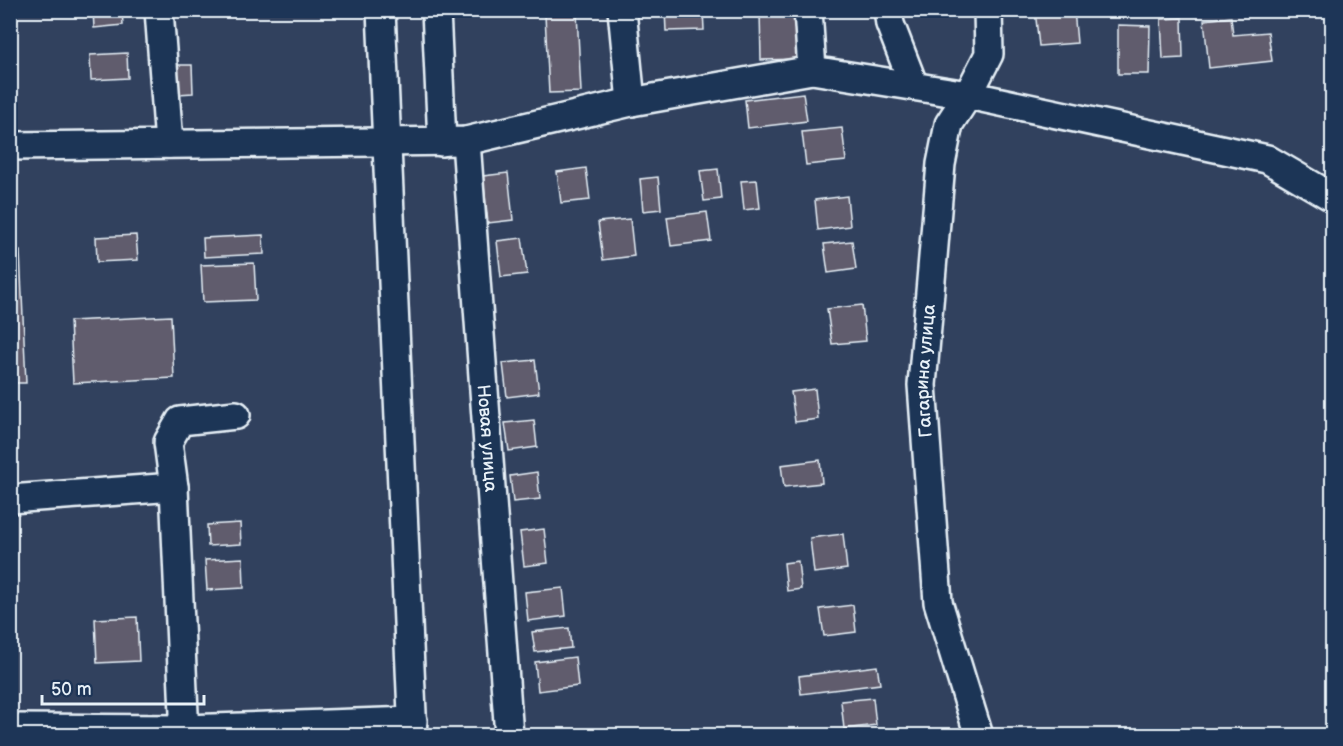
<svg xmlns="http://www.w3.org/2000/svg" width="1343" height="746" viewBox="0 0 1343 746" font-family="'Balsamiq Sans',sans-serif">
<style>
.building{fill:#605c6d;stroke:#e8f1f8;stroke-width:1.5}
.lines{fill:none;stroke-linecap:round;stroke-linejoin:round}
.minor-casing{stroke:#e8f1f8;stroke-width:32}
.minor{stroke:#1d3557;stroke-width:27}
.labels{text-anchor:middle;stroke-width:4.5;stroke-linejoin:round;paint-order:stroke}
.street-label{font-size:18px;fill:#e8f1f8;stroke:#1d3557}
</style>
<rect width="100%" height="100%" fill="#31415e"/>
<filter id="ink" filterUnits="userSpaceOnUse"><feTurbulence type="fractalNoise" baseFrequency=".0167" numOctaves="2"/><feDisplacementMap in="SourceGraphic" scale="12" xChannelSelector="R" yChannelSelector="G"/><feConvolveMatrix kernelMatrix="1 2 1 2 8 2 1 2 1" color-interpolation-filters="sRGB"/></filter>
<g filter="url(#ink)">
<path class="building" d="M93 10H122L123 25 94 28Z
M665 10H703L704 30 666 31Z
M760 10H796L798 59 761 60Z
M1035 10H1074L1077 43 1039 46Z
M577 13 581 92 549 93 545 15Z
M1231 17 1233 35 1268 32 1272 61 1209 68 1204 20Z
M1182 18 1183 58 1163 59 1161 19Z
M1118 25 1150 26 1149 74H1118Z
M127 53 128 78 91 80 90 55Z
M177 65H192L193 93 178 94Z
M803 93 807 121 748 128 745 100Z
M842 128 846 161 806 165 802 132Z
M586 168 590 200 561 203 557 172Z
M718 169 721 199 704 201 700 171Z
M508 173 513 220 488 223 483 176Z
M658 177 661 209 643 211 640 179Z
M757 180 760 208 744 210 741 181Z
M847 196 850 226 818 230 815 200Z
M707 212 711 241 671 246 667 217Z
M630 219 634 256 603 260 598 222Z
M136 235 138 260 97 262 96 237Z
M263 235 264 254 204 257 203 238Z
M522 238 527 274 501 277 497 241Z
M852 241 856 269 828 273 824 244Z
M20 251 26 383H10V252Z
M254 263 256 300 203 302 201 265Z
M862 305 866 341 832 344 827 309Z
M171 316 174 378 73 383 70 321Z
M535 360 539 393 507 397 503 363Z
M815 389 818 419 795 422 791 392Z
M534 420 537 447 509 451 505 423Z
M820 460 822 483 784 487 781 465Z
M537 472 540 499 513 502 510 476Z
M240 523 241 544 208 546 207 525Z
M544 529 548 563 524 566 520 532Z
M843 534 847 569 814 573 810 538Z
M243 558 244 588 207 590 205 560Z
M798 561 801 589 787 591 784 563Z
M563 588 566 616 528 621 525 592Z
M853 605 856 632 824 636 820 609Z
M137 617 139 661 97 663 95 619Z
M569 628 571 648 535 652 532 632Z
M575 657 578 686 538 691 535 662Z
M877 666 880 684 801 694 799 676Z
M873 698 876 725 844 729 841 701Z"/>
<g class="lines">
<defs>
<g id="minor">
<path d="M159 10 169 144"/>
<path d="M381 10 413 736"/>
<path d="M436 10 442 142"/>
<path d="M622 10 631 102"/>
<path d="M808 10 812 70"/>
<path d="M888 10 890 24 914 86"/>
<path id="s1" d="M466 141 509 736"/>
<path d="M10 146 466 141 631 102 812 70 968 95 1267 159 1332 197"/>
<path d="M174 487 168 442 180 421 236 415"/>
<path d="M10 499 174 487 185 736"/>
<path d="M10 728 185 729 413 721"/>
<path id="s2" d="M979 736 938 602 922 385 941 164 949 124 968 95 989 54 988 10"/>
</g>
</defs>
<use href="#minor" class="minor-casing"/>
<use href="#minor" class="minor"/>
</g>
</g>
<g class="labels">
<g class="street-label">
<text dy="6" stroke="none"><textPath href="#s2" startOffset="372">Гагарина улица</textPath></text>
<text dy="6" stroke="none"><textPath href="#s1" startOffset="298">Новая улица</textPath></text>
</g>
</g>
<rect width="1343" height="746" fill="none" stroke="#1d3557" stroke-width="36"/>
<rect x="18" y="18" width="1307" height="710" fill="none" stroke="#e8f1f8" stroke-width="2" filter="url(#ink)"/>
<path d="M42 695v9h162v-9" fill="none" stroke="#e8f1f8" stroke-width="3"/>
<text x="51" y="695" font-size="18" fill="#e8f1f8" stroke="#1d3557" stroke-width="4.5" paint-order="stroke">50 m</text>
</svg>
